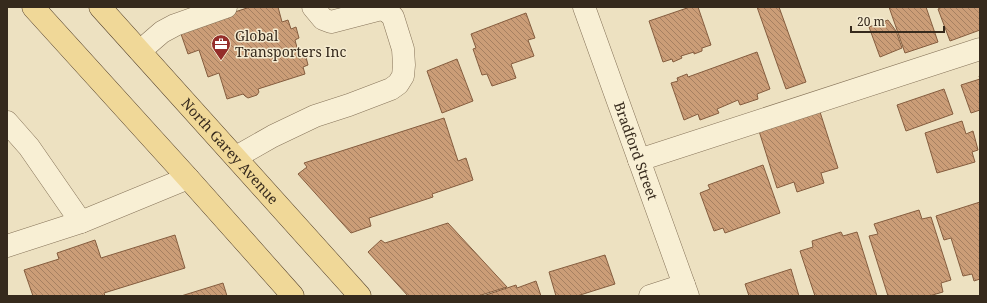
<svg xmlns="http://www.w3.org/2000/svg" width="987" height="303" viewBox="0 0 987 303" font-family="'Noto Serif',serif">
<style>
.building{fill:url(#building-back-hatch);stroke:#855d3f}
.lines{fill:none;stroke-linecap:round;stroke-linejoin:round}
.minor-casing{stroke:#867359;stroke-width:23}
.major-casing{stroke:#54412d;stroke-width:23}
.minor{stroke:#f8efd4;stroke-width:22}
.major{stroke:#f0d898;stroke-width:22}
.labels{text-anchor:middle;stroke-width:3;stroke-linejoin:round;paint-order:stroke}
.poi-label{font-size:14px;fill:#362a1d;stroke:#f5ebd0;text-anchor:start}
.street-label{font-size:14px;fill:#362a1d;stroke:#f5ebd0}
</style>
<defs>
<pattern id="building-back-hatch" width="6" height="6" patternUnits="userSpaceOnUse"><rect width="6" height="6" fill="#cb9d77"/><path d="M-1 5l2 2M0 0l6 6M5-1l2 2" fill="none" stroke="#a68061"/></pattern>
</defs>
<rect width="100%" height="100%" fill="#ede1c1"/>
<path class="building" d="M250 7H278L282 22 288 20 291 29 296 27 299 38 295 40 299 55 305 53 308 65 303 67 305 74 258 89 259 92 257 95 248 98 245 96 243 94 227 99 219 73 208 77 199 50 188 54 181 34 186 28Z
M690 7H698L711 45 702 48V51L694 54V52L681 56 682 58 673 62 672 59 663 62 649 21Z
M757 7H779L806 82 786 89Z
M889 7H926L938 42 905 53Z
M942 7H980V30L950 41 938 9Z
M526 13 535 38 528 40 534 56 511 64 516 78 492 86 487 74 482 75 473 49 476 48 471 34Z
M888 20 896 31 902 48 880 57 869 27Z
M757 52 770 89 757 94 758 99 740 105 738 100 717 109 719 113 700 120 698 114 684 120 671 83 678 81 677 78 687 74 688 77Z
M457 59 473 101 442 113 427 71Z
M980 75V110L971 113 961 85 980 79 979 76Z
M944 89 953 114 906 131 897 105Z
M820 112 838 168 821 173 824 183 797 192 794 182 777 188 759 131Z
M444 118 458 161 466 158 473 180 432 194 433 197 369 218 371 226 351 233 298 174 307 167 304 163Z
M962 121 966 134 973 131 978 150 972 152 975 162 937 173 925 133Z
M763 165 780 213 725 233 723 228 714 231 700 193 710 189 708 185Z
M980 202V279L974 281 972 274 963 276 951 238 944 240 936 216Z
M919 210 922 219 931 217 951 280 941 283 943 292 929 296H888L869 236 878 234 874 224Z
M448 223 507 287 478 296H408L368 252 381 240 385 243Z
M841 232 843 236 857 232 877 296H815L800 251 813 247 812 241Z
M175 235 185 268 104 293 105 296H33L24 270 59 259 57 253 95 240 101 258Z
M605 255 615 284 577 296H556L549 272Z
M791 269 799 296H749L745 284Z
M536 281 541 296H483L516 285 517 288Z
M223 283 227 296H181Z"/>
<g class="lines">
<defs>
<g id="minor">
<path id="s1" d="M584 7 688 296"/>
<path d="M140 51 162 32 175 25 226 7"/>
<path d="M7 122 29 147 81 222"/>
<path d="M236 157 273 136 315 116 349 105 391 89 398 84 403 76 404 65 403 49 393 17 388 12 381 9 331 22 323 19 313 7"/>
<path d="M639 160 980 49"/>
<path d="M7 246 81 222 188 178"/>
<path d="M650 296 684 285"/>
</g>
<g id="major">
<path d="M33 7 188 178 293 296"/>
<path id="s2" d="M100 7 360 296"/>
</g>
</defs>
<use href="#minor" class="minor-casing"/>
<use href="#major" class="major-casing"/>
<use href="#minor" class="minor"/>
<use href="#major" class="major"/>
</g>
<defs>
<symbol id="office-pin" viewBox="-11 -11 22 30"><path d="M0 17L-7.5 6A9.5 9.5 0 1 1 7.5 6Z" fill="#942d2a" stroke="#f5ebd0"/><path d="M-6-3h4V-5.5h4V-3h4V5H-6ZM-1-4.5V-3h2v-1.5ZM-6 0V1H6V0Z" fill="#fff"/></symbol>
</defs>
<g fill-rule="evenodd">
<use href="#office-pin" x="210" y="33" width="22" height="30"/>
</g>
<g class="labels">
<g class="poi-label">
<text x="235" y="41">Global<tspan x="235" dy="16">Transporters Inc</tspan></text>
</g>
<g class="street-label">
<text dy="5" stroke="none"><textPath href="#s2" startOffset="194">North Garey Avenue</textPath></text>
<text dy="5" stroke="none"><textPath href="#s1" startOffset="153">Bradford Street</textPath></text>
</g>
</g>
<rect width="987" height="303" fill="none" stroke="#362a1d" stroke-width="16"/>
<path d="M851 26v6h93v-6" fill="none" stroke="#362a1d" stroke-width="2"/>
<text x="857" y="26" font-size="12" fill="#362a1d" stroke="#f5ebd0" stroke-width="3" paint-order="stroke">20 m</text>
</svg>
